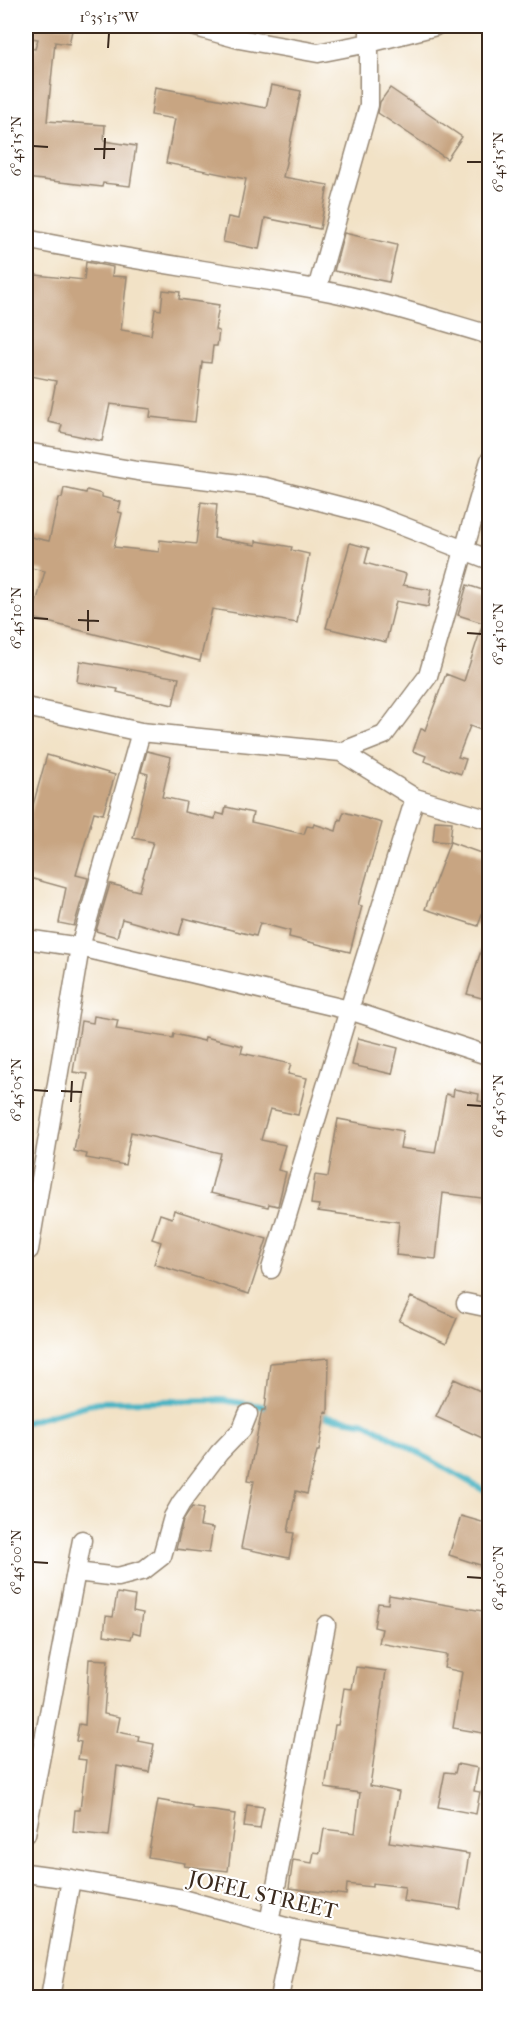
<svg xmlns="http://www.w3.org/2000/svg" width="515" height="2023" viewBox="0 0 515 2023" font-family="'IM FELL French Canon',serif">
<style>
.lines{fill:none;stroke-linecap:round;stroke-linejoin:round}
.stream{stroke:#46b3c3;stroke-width:6}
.building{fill:#c8a582}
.street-casing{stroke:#968672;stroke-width:21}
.street{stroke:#fff;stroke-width:18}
.ticks{fill:none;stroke:#3b2a1e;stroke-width:2}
.labels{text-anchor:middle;stroke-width:4.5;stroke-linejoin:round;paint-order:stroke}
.street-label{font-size:22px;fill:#3b2a1e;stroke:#fff}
.neatline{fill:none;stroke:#3b2a1e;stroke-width:2}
.ticks-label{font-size:15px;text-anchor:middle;fill:#3b2a1e}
</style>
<rect width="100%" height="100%" fill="#fff"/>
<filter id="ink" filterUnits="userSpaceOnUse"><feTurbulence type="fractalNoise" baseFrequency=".0167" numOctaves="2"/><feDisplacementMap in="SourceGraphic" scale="12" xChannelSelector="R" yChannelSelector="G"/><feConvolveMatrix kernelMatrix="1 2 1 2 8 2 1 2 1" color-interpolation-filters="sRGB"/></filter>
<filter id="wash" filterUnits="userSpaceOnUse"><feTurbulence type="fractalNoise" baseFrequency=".008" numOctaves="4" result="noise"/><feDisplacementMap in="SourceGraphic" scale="24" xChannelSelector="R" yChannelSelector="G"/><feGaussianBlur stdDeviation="1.35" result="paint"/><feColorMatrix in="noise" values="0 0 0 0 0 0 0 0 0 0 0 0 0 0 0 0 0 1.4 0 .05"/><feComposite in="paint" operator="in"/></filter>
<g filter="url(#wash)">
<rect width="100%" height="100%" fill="#f2e2c6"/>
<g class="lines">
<path class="stream" d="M319 1415 367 1423 490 1494
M26 1422 98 1402 222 1400 273 1408"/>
</g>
<g id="blocks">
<path class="building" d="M26 26H73L69 44 55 42 47 121 105 125 104 141 136 146 130 186 103 183 102 187 26 178V48L35 49 38 39 26 37Z
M271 85 301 91 283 177 328 185 320 229 265 218 259 249 223 242 228 217 238 219 246 179 166 163 175 119 151 115 155 87 266 108Z
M390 88 462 137 447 159 378 113 380 102Z
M344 233 397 245 389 282 334 271Z
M86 262 113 267 112 276 127 277 121 330 151 335 155 309 161 310 163 290 180 292 179 299 219 305 215 330 219 331 217 346H213L211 363 202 362 195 422 150 417 151 409 110 404 102 441 60 432 62 425 48 422 56 381 26 375V274L84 280Z
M64 488 86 493 87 490 102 494V497L121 502 118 512 122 513 114 547 159 552 160 540 196 544 201 502 217 504 214 538 256 545V541L292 547 291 550 309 554 297 623 212 609 200 661 32 618 45 571 26 567V536L49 541 59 498H62Z
M350 543 369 548 365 563 406 574 403 585 431 590 428 607 396 601 386 642 326 628Z
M467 585 489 592V733L470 726 458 757 466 759 461 774 424 761 426 756 413 751 421 729 425 730 446 674 464 681 483 623 458 615Z
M80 661 179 678 173 705 117 692 118 689 77 682Z
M147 751 171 757 162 797 186 802 184 812 215 819 216 813 224 815 226 807 253 813 251 822 304 834 307 826 313 827 314 824 336 831 339 819 341 820 344 812 382 823 358 905 362 906 350 952 289 937 290 931 260 923 256 936 184 918 179 935 122 919 117 937 96 931 110 884 139 891 153 842 133 838 148 774 141 772Z
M47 755 115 775 103 814 94 812 76 875 88 878 74 926 59 923 66 888 26 877V830Z
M435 821 452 822 450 842 433 841Z
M450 842 489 856V893L478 926 425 909Z
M486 935 489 936V1000L467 994Z
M94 1016 118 1020 116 1029 173 1038 174 1034 204 1041 205 1037 243 1046 241 1053 291 1064 288 1074 307 1078 298 1115 270 1109 261 1140 285 1145 278 1170 286 1172 278 1206 269 1204 268 1207 210 1193 220 1153 131 1132 125 1165 86 1158 87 1154 74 1151 88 1074 73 1072 81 1021 93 1023Z
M358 1038 398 1048 392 1074 352 1065Z
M454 1089 479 1094 478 1101 489 1103V1199L443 1193 436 1259 396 1255 399 1222 318 1211 319 1205 311 1204 315 1175 328 1177 338 1119 403 1131 400 1148 435 1153 446 1094 453 1096Z
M174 1210 267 1239 249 1294 154 1264 161 1242 152 1239 160 1214 172 1218Z
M411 1297 457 1318 446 1343 399 1321Z
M329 1358 328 1413 325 1412 319 1451H317L307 1494 296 1491 288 1532 294 1533 289 1558 241 1548 254 1481 248 1480 262 1410H265L270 1363Z
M454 1379 489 1395V1441L436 1417Z
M192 1507 203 1509 200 1526 213 1528 209 1553 176 1549 183 1521Z
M461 1516 489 1524V1561L485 1560 483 1566 449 1555Z
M117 1593 135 1596 133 1611 143 1613 140 1634 133 1632 131 1639 104 1635 106 1616 113 1617Z
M389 1595 483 1611 482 1615 489 1616V1668L486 1685 489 1686 487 1713H489V1734L453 1728 462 1672 444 1668 447 1655 379 1643 382 1629 374 1627 378 1603 388 1604Z
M89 1659 108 1660 104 1714 120 1717 117 1732 139 1736 138 1741 154 1744 149 1772 117 1766 109 1836 73 1832 75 1810H80L86 1760 78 1759 81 1742 76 1741 79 1724 85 1725Z
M356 1667 386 1671 370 1786 399 1792 389 1842 469 1854 460 1909 403 1901 405 1887 372 1883V1887L347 1884 346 1895 289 1888 293 1860 312 1863 314 1852 320 1853 324 1829 355 1833 360 1793 325 1788 335 1725H338L344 1688 352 1689Z
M457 1764 478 1768 474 1791 480 1792 476 1814 438 1807 445 1772 455 1773Z
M158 1800 192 1806V1808L235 1814 228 1871 184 1866 185 1863 148 1857Z
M247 1805 264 1807 260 1829 244 1827Z"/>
</g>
</g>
<g filter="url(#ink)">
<use href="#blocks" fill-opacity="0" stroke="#968672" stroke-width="1.5"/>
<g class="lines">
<defs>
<path id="street" d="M192 26 239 39 318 53 369 43 436 26
M26 239C121 259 218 271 315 289 372 299 428 317 483 333L490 337
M317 289 369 105V26
M26 452 137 471 265 487 374 515 490 560
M26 707 141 732 341 752 415 798 490 820
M341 752 384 735 428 676 490 460
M26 939 80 947 349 1010 490 1056
M29 1250 80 947 141 732
M271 1269 349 1010 415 798
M466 1303 490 1308
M76 1572 118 1577 144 1570 162 1556 173 1517 181 1503 219 1453 242 1429 248 1414
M26 1834 82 1540
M26 1873 71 1879 178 1898 293 1929 490 1963
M269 1923 326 1625
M50 1998 71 1879
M279 1998 293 1929"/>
</defs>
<use href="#street" class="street-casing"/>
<use href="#street" class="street"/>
</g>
</g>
<path class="ticks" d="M108 48 109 33M33 146 48 147M94 149H115M104 159 105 138M467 162H482M33 618 48 619M78 620 99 621M88 631V610M467 633 482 634M33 1090 48 1091M61 1091 82 1092M71 1102 72 1081M467 1105 482 1106M33 1562 48 1563M467 1577 482 1578"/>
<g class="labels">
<g class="street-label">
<text transform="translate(263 1894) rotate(13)" y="8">JOFEL STREET</text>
</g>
</g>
<rect width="515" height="2023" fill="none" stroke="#fff" stroke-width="66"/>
<rect x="33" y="33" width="449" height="1957" class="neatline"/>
<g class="ticks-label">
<text x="109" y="22">1°35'15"W</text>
<text transform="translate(16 146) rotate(-90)" y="5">6°45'15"N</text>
<text transform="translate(498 162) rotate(-90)" y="5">6°45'15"N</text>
<text transform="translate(16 618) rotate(-90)" y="5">6°45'10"N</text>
<text transform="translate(498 634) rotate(-90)" y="5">6°45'10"N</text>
<text transform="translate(16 1090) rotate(-90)" y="5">6°45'05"N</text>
<text transform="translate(498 1106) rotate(-90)" y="5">6°45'05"N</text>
<text transform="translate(16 1562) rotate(-90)" y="5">6°45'00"N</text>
<text transform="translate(498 1578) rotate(-90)" y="5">6°45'00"N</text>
</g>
</svg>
